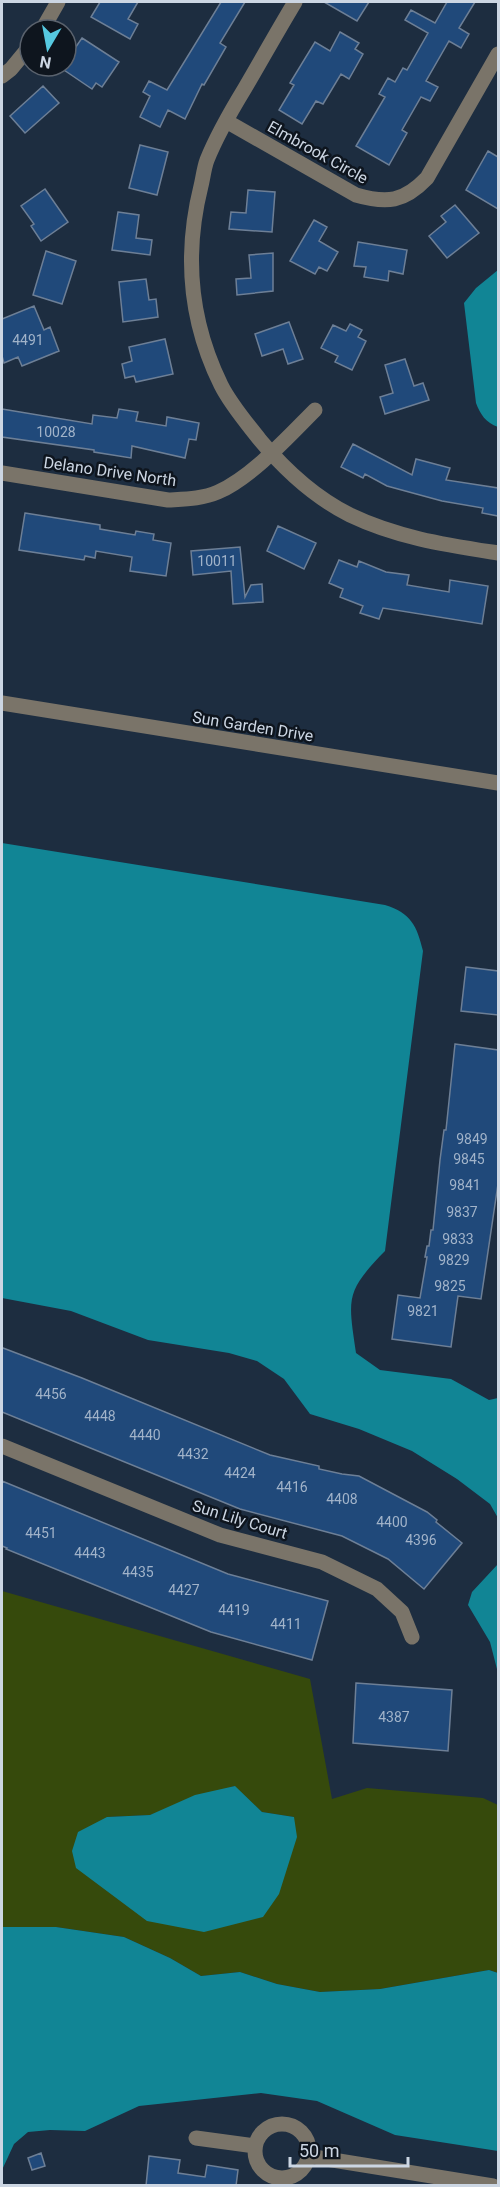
<svg xmlns="http://www.w3.org/2000/svg" width="500" height="2187" viewBox="0 0 500 2187" font-family="Roboto,sans-serif">
<style>
.green{fill:#364a0c;fill-rule:evenodd}
.water{fill:#118595}
.building{fill:#20497a;stroke:#6d7f96;stroke-width:1.5}
.lines{fill:none;stroke-linecap:round;stroke-linejoin:round}
.minor{stroke:#7a7469;stroke-width:15}
.labels{text-anchor:middle;stroke-width:5;stroke-linejoin:round;paint-order:stroke}
.number-label{font-size:14px;fill:#a1b3c9}
.street-label{font-size:16px;fill:#ccd6e3;stroke:#0e151e}
</style>
<rect width="100%" height="100%" fill="#1d2d40"/>
<path class="green" d="M2 1591 310 1679 332 1799 367 1788 483 1798 498 1805V1973L489 1970 380 1989 320 1992 277 1984 240 1972 201 1976 170 1958 124 1937 56 1927H2ZM234 1786 262 1812 294 1817H107L150 1815Z"/>
<path class="water" d="M498 270V427C486 423 480 414 476 403L464 303 476 288Z
M2 843 385 905C411 913 417 926 423 951L385 1251C345 1292 348 1298 356 1353L380 1370 451 1379 489 1400 498 1398V1518L490 1504 457 1479 412 1451 359 1429 310 1414 284 1379 257 1361 229 1353 148 1340 71 1311 2 1298Z
M498 1564V1673L490 1642 468 1605 472 1592Z
M235 1786 262 1812 294 1817 297 1837 279 1894 263 1917 204 1932 147 1921 76 1868 72 1851 78 1832 107 1817 150 1815 195 1795Z
M2 1927H56L124 1937 170 1958 201 1976 240 1972 277 1984 320 1992 380 1989 489 1970 498 1973V2151L395 2135 317 2101 261 2093 139 2106 85 2131 50 2130 28 2132 14 2144 2 2170Z"/>
<path class="building" d="M100 2H138L128 19 138 24 130 39 91 17Z
M221 2H245L220 43 226 47 204 85 202 84 185 119 168 110 160 127 140 117 150 96 143 92 149 81 167 90Z
M324 2H369L357 21Z
M447 2H475L459 28 469 34 461 48 449 41 426 81 438 87 430 101 421 97 402 130 407 133 389 165 356 146 385 97 379 94 388 78 395 82 403 68 407 70 428 33 405 20 411 10 435 23Z
M340 32 359 43 355 49 363 54 349 79 341 74 323 104 316 101 302 124 279 110 294 85 290 83 315 42 330 51Z
M82 38 119 62 102 87 96 83 92 89 61 68 66 66V61Z
M43 86 59 103 25 133 10 116Z
M140 145 168 152 157 195 129 188Z
M488 151 498 157V209L466 190Z
M45 189 68 222 41 241 31 226 34 224 21 206Z
M248 190 275 192 272 232 229 229 231 212 246 213Z
M455 205 479 233 447 258 429 236 446 222 441 216Z
M118 212 139 215 136 238 152 240 150 255 112 250Z
M314 220 327 227 319 241 338 252 327 271 319 267 315 274 290 261Z
M358 242 407 250 403 274 389 271 388 281 364 277 366 267 354 266Z
M46 251 76 261 62 304 33 295Z
M273 253V291L237 295 236 279 251 278 249 255Z
M146 279 149 300 156 299 158 317 123 322 119 282Z
M34 306 44 330 50 327 59 351 22 366 18 357 4 363 2 356V319Z
M289 322 303 359 288 364 283 349 262 356 255 334Z
M350 324 362 330 358 337 366 341 352 370 335 362 338 356 321 348 333 325 346 331Z
M165 339 173 374 136 382 134 376 125 378 122 364 132 361 129 347Z
M405 359 414 386 423 383 429 400 385 414 380 397 393 393 385 365Z
M2 409 92 424 93 415 117 418 119 409 138 412 136 421 166 426 167 417 199 423 196 440 189 439 185 458 132 446 131 458 94 452V450L2 437Z
M353 444 412 475 416 459 450 468 446 480 498 488V516L482 513 483 508 442 501 387 486 365 474 363 478 341 467Z
M25 513 100 525V529L135 535 136 531 154 534 153 540 171 543 166 576 130 571 132 557 96 551 95 558 85 556 84 560 19 550Z
M278 526 316 543 304 569 267 551Z
M240 547 245 597 251 585 262 584 263 602 233 604 231 571 193 575 191 551Z
M339 560 357 567 359 561 386 572 409 575 407 585 449 592 450 580 488 586 482 624 383 608 379 619 360 613 363 606 340 597 343 589 329 583Z
M466 967 498 971V1015L461 1011Z
M455 1044 498 1050V1184L481 1299 458 1296 451 1347 392 1339 398 1295 420 1298 427 1257H425L427 1246H429L431 1230H433L440 1160 444 1130H446Z
M3 1348 82 1378 270 1455 319 1466V1469L342 1474 359 1476 427 1512 437 1520 436 1522 462 1543 424 1589 388 1559 342 1536 240 1509 2 1412V1349Z
M2 1481 228 1574 328 1601 312 1660 211 1632 6 1549 7 1548 2 1546Z
M356 1683 452 1690 448 1751 353 1743Z
M41 2153 45 2166 32 2170 28 2158Z
M149 2156 180 2160 178 2173 205 2177 207 2165 238 2170 236 2186H146Z"/>
<g class="lines">
<path class="minor" d="M295 2C278 30 262 59 245 88 231 111 217 135 207 160 204 168 203 178 201 186 184 254 190 322 221 385 231 405 246 422 260 440 285 470 314 497 350 515 398 538 447 545 498 553
M42 30 58 2
M2 76 11 69 30 46
M226 121 356 195C387 204 404 202 427 178L498 54
M2 473 168 500C185 499 202 499 218 492 252 477 289 436 315 410
M2 703 498 783
M2 1446 220 1535 322 1562 377 1589 402 1612 412 1637
M255 2151a27 27 0 1 1 54 0a27 27 0 1 1-54 0Z
M196 2138 255 2146
M308 2156 493 2186"/>
</g>
<g class="labels">
<g class="number-label">
<text x="28" y="345">4491</text>
<text x="56" y="437">10028</text>
<text x="217" y="566">10011</text>
<text x="472" y="1144">9849</text>
<text x="469" y="1164">9845</text>
<text x="465" y="1190">9841</text>
<text x="462" y="1217">9837</text>
<text x="458" y="1244">9833</text>
<text x="454" y="1265">9829</text>
<text x="450" y="1291">9825</text>
<text x="423" y="1316">9821</text>
<text x="51" y="1399">4456</text>
<text x="100" y="1421">4448</text>
<text x="145" y="1440">4440</text>
<text x="193" y="1459">4432</text>
<text x="240" y="1478">4424</text>
<text x="292" y="1492">4416</text>
<text x="342" y="1504">4408</text>
<text x="392" y="1527">4400</text>
<text x="41" y="1538">4451</text>
<text x="421" y="1545">4396</text>
<text x="90" y="1558">4443</text>
<text x="138" y="1577">4435</text>
<text x="184" y="1595">4427</text>
<text x="234" y="1615">4419</text>
<text x="286" y="1629">4411</text>
<text x="394" y="1722">4387</text>
</g>
<g class="street-label">
<text transform="translate(318 152) rotate(29)" y="6">Elmbrook Circle</text>
<text transform="translate(110 471) rotate(8)" y="6">Delano Drive North</text>
<text transform="translate(253 726) rotate(9)" y="6">Sun Garden Drive</text>
<text transform="translate(240 1519) rotate(17)" y="6">Sun Lily Court</text>
</g>
</g>
<rect width="500" height="2187" fill="none" stroke="#ccd6e3" stroke-width="6"/>
<g transform="translate(48 48) rotate(190)"><circle r="28" fill="#0e151e" stroke="#5a626d" stroke-width="1.5"/>
<path d="M0-4.5L10 22L0 15L-10 22Z" fill="#56c9e1"/>
<text y="-9" font-size="16" font-weight="bold" text-anchor="middle" fill="#ccd6e3">N</text>
</g>
<path d="M290 2157v9h118v-9" fill="none" stroke="#ccd6e3" stroke-width="3"/>
<text x="299" y="2157" font-size="18" fill="#ccd6e3" stroke="#0e151e" stroke-width="4.5" paint-order="stroke">50 m</text>
</svg>
